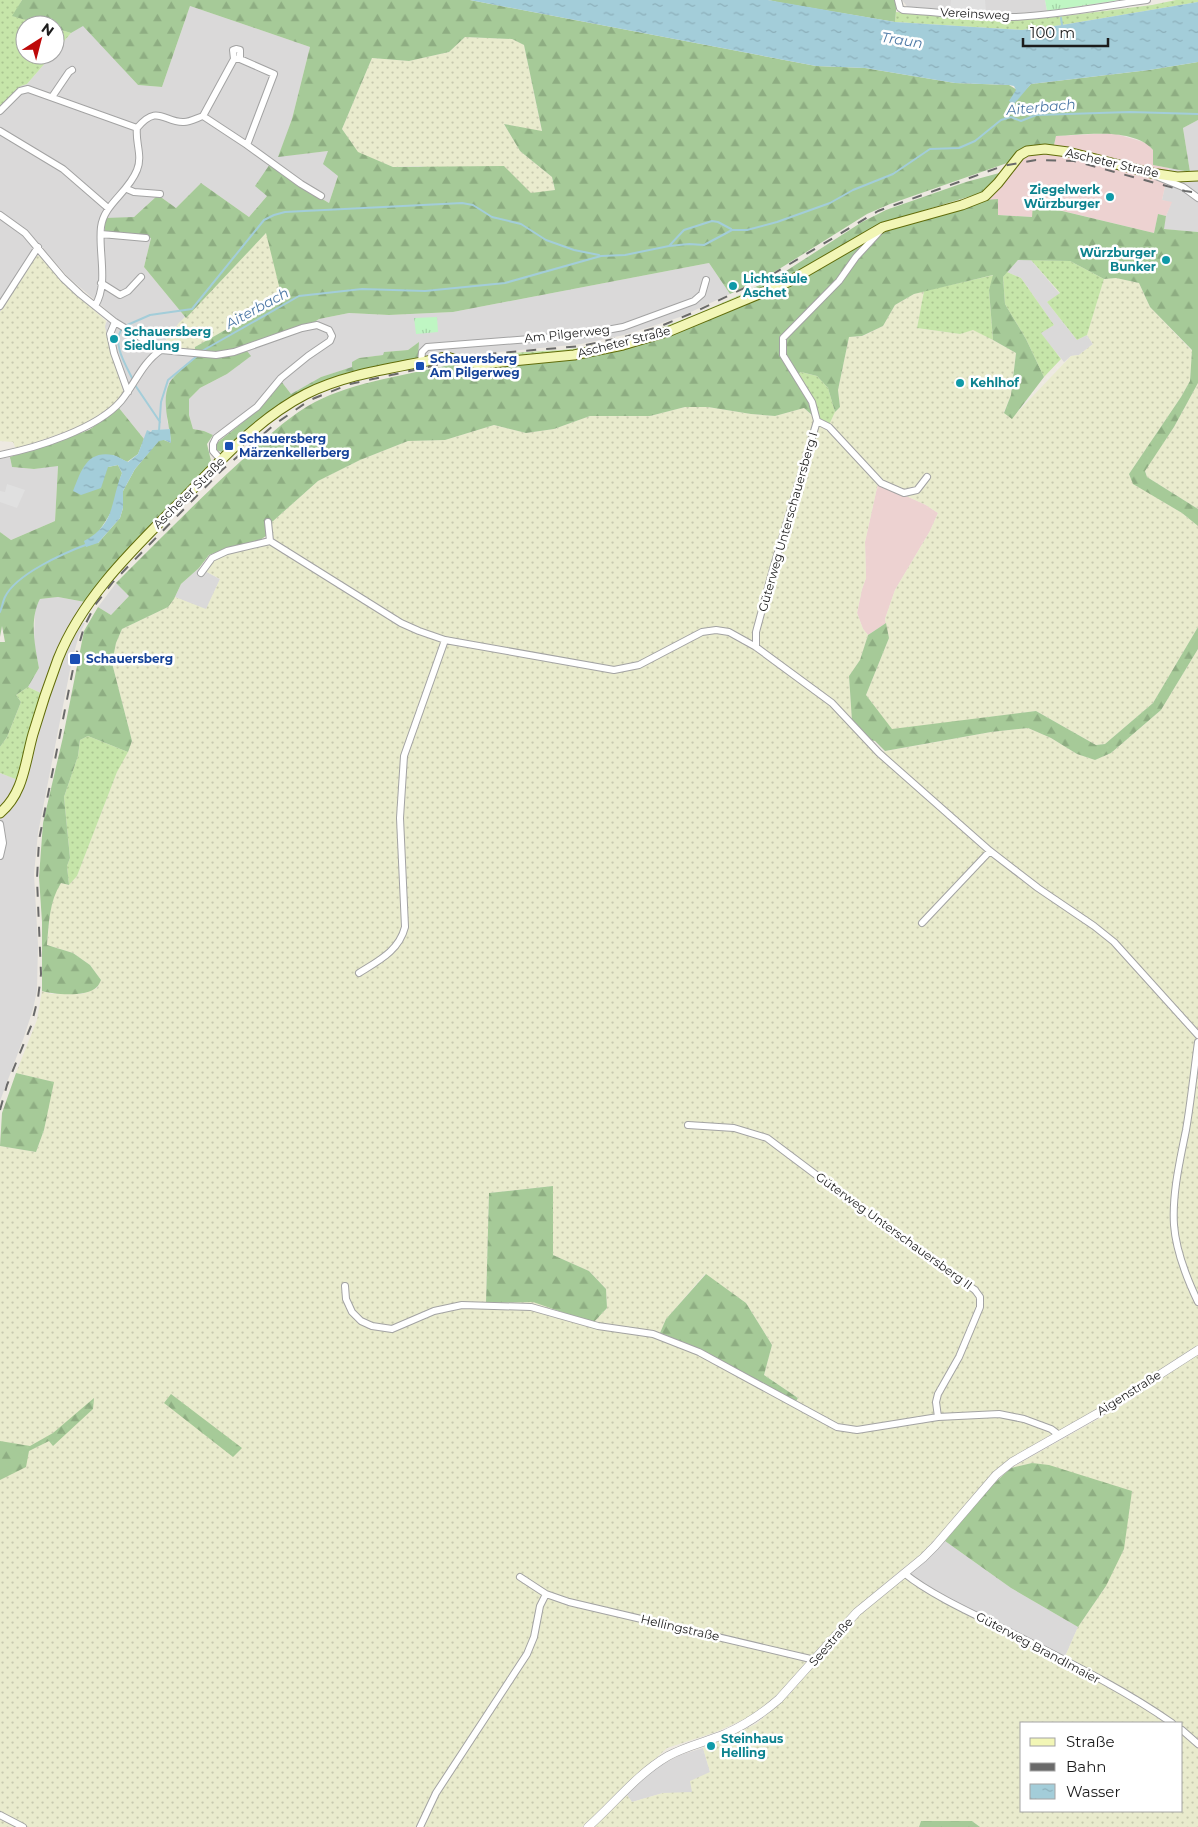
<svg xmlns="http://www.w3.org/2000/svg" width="1198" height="1827" viewBox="0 0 1198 1827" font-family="Montserrat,sans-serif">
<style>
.residential{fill:#dad9d9}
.commercial{fill:#edd2d1}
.farmland{fill:url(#farmland-dots);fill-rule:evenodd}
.grass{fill:url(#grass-dots)}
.forest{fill:url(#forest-firs);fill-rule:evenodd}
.park{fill:url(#park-tufts)}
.parking{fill:#e0e0e0}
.water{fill:url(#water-ripples)}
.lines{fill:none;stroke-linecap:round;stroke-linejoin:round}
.stream{stroke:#a3cdd9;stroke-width:2}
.minor-casing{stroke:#a3a3a3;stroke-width:8}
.tertiary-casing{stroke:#a3a3a3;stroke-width:9}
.secondary-casing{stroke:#616c09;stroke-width:11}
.minor{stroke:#fff;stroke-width:6}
.tertiary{stroke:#fff;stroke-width:8}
.secondary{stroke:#f2f6b6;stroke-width:9}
.rail{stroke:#6a6a6a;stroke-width:2;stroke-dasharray:10 10;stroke-linecap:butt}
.culture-dot{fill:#0f9aa8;stroke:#fff;stroke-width:2}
.transit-dot{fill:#1a4fb4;stroke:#fff;stroke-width:2}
.labels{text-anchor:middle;stroke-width:5;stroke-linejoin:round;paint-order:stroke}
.street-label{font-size:12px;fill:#1c1c1c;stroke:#fff}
.culture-label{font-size:12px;font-weight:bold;fill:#0d838f;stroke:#fff;text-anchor:start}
.transit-label{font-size:12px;font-weight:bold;fill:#164399;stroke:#fff;text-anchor:start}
.water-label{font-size:14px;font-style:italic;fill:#4d79a6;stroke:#fff}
</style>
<defs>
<pattern id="farmland-dots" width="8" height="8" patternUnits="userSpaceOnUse" patternTransform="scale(1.25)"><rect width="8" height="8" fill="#e9ebcd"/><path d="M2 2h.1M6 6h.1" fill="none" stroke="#c7c9af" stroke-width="1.8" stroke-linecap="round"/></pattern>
<pattern id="grass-dots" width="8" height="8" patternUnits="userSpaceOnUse" patternTransform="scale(1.25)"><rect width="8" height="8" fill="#c6e5a9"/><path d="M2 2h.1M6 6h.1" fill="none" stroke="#aac491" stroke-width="1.8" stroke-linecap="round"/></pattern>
<pattern id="forest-firs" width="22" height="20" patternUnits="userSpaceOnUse" patternTransform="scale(1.25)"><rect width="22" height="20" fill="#a6ca98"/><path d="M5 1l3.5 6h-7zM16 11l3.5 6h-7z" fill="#8ead82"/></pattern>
<pattern id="park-tufts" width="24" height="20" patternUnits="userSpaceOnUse" patternTransform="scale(1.25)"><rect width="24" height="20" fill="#bff6c3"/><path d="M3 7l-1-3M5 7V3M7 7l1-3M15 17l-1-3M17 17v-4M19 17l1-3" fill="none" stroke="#a4d2a7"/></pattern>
<pattern id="water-ripples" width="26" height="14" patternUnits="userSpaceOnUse" patternTransform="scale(1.25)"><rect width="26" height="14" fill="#a3cdd9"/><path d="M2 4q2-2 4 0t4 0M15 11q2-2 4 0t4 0" fill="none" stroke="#8cafba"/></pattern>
</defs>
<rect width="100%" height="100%" fill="#ede9e1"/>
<path class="residential" d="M902 0H1045L1047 11 989 15 909 9Z
M190 6 310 47 292 119 279 156 329 151 338 176 329 203 299 185 267 196 249 217 201 183 176 208 158 195 134 217 105 231 151 238 144 267 186 318 179 323 161 346 195 351 194 359 169 383 167 394V421L170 429 152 430 151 432 148 431 144 439 119 408 124 395 104 327 111 314 68 277 41 246 0 312V106L21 86 27 84 52 55H55V52L71 33 83 25 138 85 162 87Z
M1198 120V232L1163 229 1166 216 1171 203 1162 200 1169 168 1190 172 1183 128Z
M1018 260H1031L1060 294 1047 302 1077 340 1087 335 1093 344 1079 355 1071 356 1064 362 1040 333 1054 325 1021 278 1007 272Z
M709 263 730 294 680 317 653 326 624 335 581 344 469 355 454 354 418 359V343L408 350 384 352V355L359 358 353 367 321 377 291 394 278 377 257 403 213 435 204 431 193 429 189 415V399L200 388 227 374 250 356 244 347 313 323 319 319 349 313 389 315 453 312Z
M10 457 12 467 34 469 58 465 55 521 11 540 0 532V459Z
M199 568 220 579 206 610 175 597 181 584Z
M116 583 129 596 111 615 98 607Z
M58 597 85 602 43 694 28 687 39 668 34 642 35 609 40 599Z
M80 623H85L79 635 72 660 38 833 34 874 38 945 37 990 33 1009 24 1037 0 1101V773L24 782 40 722 59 664Z
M945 1541 1011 1588 1078 1627 1063 1661 904 1576Z
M703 1748 710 1772 692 1793H663L632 1802 627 1795 654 1769 680 1755Z"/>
<path class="commercial" d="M1113 133 1147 143 1153 150V165L1169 168 1162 200 1172 202 1166 216 1158 214 1154 233 1034 204 1033 217 997 215 985 200 1027 155 1052 153 1056 136Z
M878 483 926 505 938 513 930 531 895 590 885 619 886 623 868 635 863 629 857 613 862 589 866 578 865 542Z"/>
<path class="farmland" d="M465 37 512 39 524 45 542 132 504 124 520 151 552 177 555 190 532 194 420 166 393 167 358 153 342 129 372 58 409 61 449 52Z
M267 232 283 298 195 347V351L161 347 179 323Z
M34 255 41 256 72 291 106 321 105 327 124 395 116 404 91 423 16 449 13 442 0 441V312Z
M1116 278 1139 283 1150 307 1192 351 1190 381 1181 397 1129 474 1134 484 1182 513 1198 526V627L1153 703 1105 744 1096 745 1036 711 892 730 866 695 889 638 885 619 895 590 930 531 938 513 926 505 878 483 865 542 866 578 862 589 857 613 863 629 868 635 860 660 849 676 852 721 881 752 991 732 1028 728 1051 738 1077 754 1095 760 1111 753 1161 710 1198 649V1345L1097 1410 1050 1435 1008 1461 981 1486 959 1513 921 1554 890 1579 848 1617 786 1688 763 1708 747 1718 716 1732 667 1748 582 1827H20L16 1825 13 1827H0V1146L36 1152 44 1130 53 1082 16 1073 37 1020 42 991 51 994H82L97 988 101 980 90 965 73 953 47 945 50 913 54 894 61 883 69 885 77 876 117 772 132 741 112 663 116 643 122 629 168 607 175 597 206 609 220 579 205 571 213 559 255 545 272 543 270 541 268 522H272L318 481 360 460 408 441 445 440 494 425 526 433 554 429 590 416H650L685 407H708L751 414 775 416 804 408 818 422 827 428 878 483 884 481 874 475 829 425 835 412 840 407 838 390 849 337 863 336 883 326 895 305 914 294 924 291 917 328 960 334 973 329 1016 353 1011 395 1004 412 1012 418 1071 356 1079 355 1093 344 1087 335 1104 279ZM553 1186V1255L589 1271 606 1289 607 1308 593 1323 533 1302 486 1303 489 1193ZM705 1274 746 1303 772 1345 764 1375 798 1398 796 1403 758 1384 697 1348 660 1333 666 1319Z
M1198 383V509L1147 477 1145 470 1174 427Z
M1198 1353V1827H980L972 1821H921L919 1827H593L627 1795 632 1802 663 1793 692 1792 690 1781 710 1772 703 1748 756 1724 790 1694 819 1658 857 1617 904 1576 1063 1661 1078 1627 1106 1586 1032 1463 1011 1468 1125 1404ZM1022 1723H1182V1811H1022Z"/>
<path class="grass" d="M0 0H22L13 16 43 25H25V55H52L27 84 21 86 0 106Z
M1176 0H1198V2L1062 25 1022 30 895 22 896 12 991 21 1056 17 1152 5Z
M55 28 71 33 55 52Z
M1031 260 1070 261 1104 279 1087 335 1077 340 1047 302 1060 293Z
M1007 272 1021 278 1054 325 1041 333 1061 359 1044 377 1026 339 1005 304 1003 277Z
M994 275 989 290 993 340 973 330 960 334 917 328 924 291Z
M742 294 744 298C691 320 638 340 581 351 549 357 515 358 482 361L473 360C507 350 544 353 579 348 640 340 688 318 742 294Z
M801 372 817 376 828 388 835 412 829 425 819 419 796 375Z
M28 687 43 694 18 780 0 773V747L7 737 21 702 16 695Z
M88 736 128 752 117 772 77 876 69 885 67 866 70 858 64 797 78 756 80 740Z"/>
<path class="forest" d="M22 0H470L816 66 865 68 955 83 1009 85 1022 93 1031 84 1149 70 1198 62V120L1183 128 1190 172 1153 165V150C1133 127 1084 135 1056 136L1054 145C1032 145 1025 143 1010 162L890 204 867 214 776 271 730 294 709 263 453 312 389 315 349 313 319 319 313 323 244 347 251 356 227 374 200 388 189 399V415L193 429 204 431 213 435 207 444 212 465 85 602 58 597 40 599C29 620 35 645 39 668L28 687 16 695 21 702 7 737 0 747V642H5L2 626 0 637V532L11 540 55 521 58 466 34 469 12 467 10 457 89 430 119 408 144 439 138 454 127 462 113 455 108 467 118 465 122 473C118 484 117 494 114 505 110 516 103 525 97 534L98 543 120 518 123 508V491L135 469 159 440H164L171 443C170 425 161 402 169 384 172 377 187 365 194 359L195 347 282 298 266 233 186 318 144 267 151 238 105 231V218L134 217 158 195 176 208 201 183 249 217 267 196 255 186 270 164 299 185 329 203 338 176 323 164 328 151 278 157 292 119 310 47 190 6 162 87 138 85 83 26 71 33 55 28V25H43L12 16ZM465 37 512 39 524 45 542 131 504 124 520 151 552 177 555 190 531 193 504 166 393 167 358 152 342 129 372 58 409 61 449 52Z
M768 0H897L895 22 782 3Z
M1003 172 984 192 889 221 795 276 744 298 742 294 786 271 862 222 886 210 966 182Z
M998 199V215L1032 217 1033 204 1154 233 1158 214 1166 216 1164 229 1198 232V383L1174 427 1145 471 1147 477 1198 509V526L1182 513 1133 484 1129 474 1181 397 1190 381 1192 350 1150 307 1139 283 1116 278 1104 279 1070 261 1018 260 1003 277 1005 304 1026 339 1044 377 1012 419 1004 413 1011 395 1016 353 993 340 989 290 993 275 914 294 895 305 883 326 862 336 849 337 838 390 840 407 835 412 828 388 817 376 801 372 795 376 807 399 813 416 804 408 775 416 751 414 708 407H685L650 416H590L554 429 526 433 494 425 445 440 408 441 360 460 318 481 272 522H266V536L257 542 237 545 209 555 199 568 181 584 174 599 168 607 122 629 116 643 112 663 132 741 128 752 88 736 80 740 78 756 64 797 70 858 67 866 69 885 61 883C49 902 49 923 47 945L73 953 90 965 101 980C100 982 99 985 97 987 87 997 55 995 42 991V922L39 877 43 823 63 737 84 631 98 607 111 615 129 596 116 583C157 542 198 500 241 461 264 440 287 417 315 402 353 382 411 374 454 364L468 367 497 366 679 332 897 226 985 200Z
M419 342 418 359 324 382 222 452 216 450 217 443C240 424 265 407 281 381L291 394 321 377 352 367V362L359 358 383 355 384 352 408 350Z
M886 623 889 638 866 695 892 729 1036 711 1096 745 1105 744 1153 703 1198 627V649L1161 710 1111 753 1095 760 1077 754 1051 738 1028 728 991 732 885 751 875 741 870 740 852 721 849 676 860 660 868 635Z
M16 1073 54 1082 44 1130 36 1152 0 1146 2 1113Z
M553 1186V1255L589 1271 606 1289 607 1308 593 1323 533 1302 486 1303 489 1193Z
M706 1274 746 1303 772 1345 764 1375 798 1398 795 1403 758 1384 697 1348 660 1333 666 1319Z
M171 1394 242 1448 233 1457 164 1403Z
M94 1398 93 1409 53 1446 49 1441 29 1451 26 1467 0 1480V1441L30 1446 53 1433Z
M1032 1463 1049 1465 1132 1491 1124 1549 1106 1586 1078 1627 1011 1588 945 1541 989 1488 1011 1468Z
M921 1821H972L980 1827H919Z"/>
<path class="park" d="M1045 0H1120L1047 11Z
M437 317 438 332 416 334 414 318Z"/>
<path class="parking" d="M951 0H985L986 12 950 10Z
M7 484 25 490 17 508 0 502V491L5 492Z"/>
<path class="water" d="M470 0H768L895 22 1022 30 1062 25 1198 2V62L1149 70 1031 84 1014 104 1009 101 1016 90 1014 86 1009 85 955 83 865 68 816 66Z
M170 429 171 443 164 440 159 441 135 469 123 491V508L120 518 98 543 86 547 84 541C116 524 110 502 122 473L118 465 108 467 101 488 81 495 73 491C81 472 86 450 113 455 118 456 123 460 128 462L138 454 147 430 151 432 152 430Z"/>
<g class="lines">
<path class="stream" d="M1061 18 1062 25
M1005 119 1012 100
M669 246 684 230 712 221 718 222 731 229
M125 326 150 315 192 309 264 220 274 215 285 212 462 203 473 205 492 217 521 224 546 240 574 250 599 255
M122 329C111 343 127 367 133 380
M202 351 299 296 362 289 425 291 505 283 601 256 625 255 669 246 689 244 704 245 732 230H747L777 222 830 203 853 190 893 174 930 149 959 148 975 141 1001 120 1011 117 1021 121 1036 115 1130 112 1198 114
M135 385 160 422
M159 431 161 402 168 380 197 356
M0 612C2 607 3 601 5 597 16 574 64 553 88 544"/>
<defs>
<path id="minor" d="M898 0 900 8 903 10C940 12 977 18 1014 17 1059 15 1103 6 1147 0
M234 59 233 50 236 49 240 50V59
M52 97 69 72 72 70
M0 111 20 91 28 89 137 128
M203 116 234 59H240L274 74 247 145
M0 131 63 169 108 208
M1156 176 1183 187 1198 198
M127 189 134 192 160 194
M0 215 25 233 63 278 80 294 115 322 161 350 216 355 234 352 302 328 317 325 329 330 332 336 330 341 308 356 281 378 257 407 216 438 213 444V451L221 460
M101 234 146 238
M101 283 120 295 128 291 141 277
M0 306 38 247
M95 306C109 283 98 252 101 227 104 204 128 193 137 170 143 156 135 142 137 128 158 103 164 123 184 122 190 122 197 118 203 116L247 145 301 184 321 196
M115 322 110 334 114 353 128 392
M421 362 422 352 427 347 580 335 623 327 694 301 702 294 706 280
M817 421 812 402 783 355V338L839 281 856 257 880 231
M817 421 829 427 881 483 904 493 917 490 927 477
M0 455C36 448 97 429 121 401 135 384 142 363 161 350
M268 522 270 541
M270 541 401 623 419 631 445 640 614 670 639 665 702 632 716 630 729 632 756 647 832 703 879 753 990 851 1038 888 1094 926 1114 942 1198 1035
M201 573 212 558 227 551 270 541
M756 647V632L773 569 817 421
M0 824 3 843 0 856
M922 923 990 851
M359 973C378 961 399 951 405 927L400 818 404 756 445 640
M1198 1042C1194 1071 1191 1101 1186 1130 1180 1160 1172 1194 1174 1225 1176 1251 1187 1279 1198 1302
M688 1125 734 1128 767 1138 896 1235 975 1290 980 1297V1307L959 1357 938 1394 936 1402 938 1417
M345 1286 346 1299 352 1312 361 1321 372 1326 392 1329 434 1311 462 1305 531 1307 598 1326 653 1334 699 1352 837 1427 857 1430 938 1417 999 1414 1024 1419 1051 1429 1059 1435
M904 1573C928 1593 971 1613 1000 1627 1058 1657 1119 1686 1172 1723
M520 1577 546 1594 569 1602 815 1660
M1182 1730 1198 1744
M0 1815 23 1827
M420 1827 436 1793 527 1654 534 1637 540 1606 546 1594"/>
<path id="tertiary" d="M588 1827C615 1803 637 1774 668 1756 686 1746 706 1742 725 1734 745 1725 763 1713 779 1699L857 1612 923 1558 935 1546 996 1475 1012 1462 1114 1404 1198 1350"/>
<path id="secondary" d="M0 813C24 793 25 762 33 734 40 710 49 683 58 659 84 594 138 545 186 496 222 459 259 418 306 394 348 373 396 368 441 358L447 357 463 362 481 364 574 355 623 345 670 331 788 282 883 227 962 205 985 196 998 183 1020 155 1027 151 1045 149 1068 152 1151 173 1177 177 1198 176"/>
</defs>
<use href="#minor" class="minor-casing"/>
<use href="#tertiary" class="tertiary-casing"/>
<use href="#secondary" class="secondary-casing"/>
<use href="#minor" class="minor"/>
<use href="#tertiary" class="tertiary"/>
<use href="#secondary" class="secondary"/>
<path class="rail" d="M0 1110 7 1085 31 1026 38 998 41 974 37 879 39 840 75 659 84 627 95 605 113 582 221 471 275 424 310 400 350 384 488 354 581 346 628 336 661 326 697 311 773 274 878 211 1003 166 1036 160 1074 161 1185 191 1198 193"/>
</g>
<g class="culture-dot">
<circle cx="1110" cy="197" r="5"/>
<circle cx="1166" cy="260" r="5"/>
<circle cx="733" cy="286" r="5"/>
<circle cx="114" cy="339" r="5"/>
<circle cx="960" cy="383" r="5"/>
<circle cx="711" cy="1746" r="5"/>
</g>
<g class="transit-dot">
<rect x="415" y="361" width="10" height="10" rx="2.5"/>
<rect x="224" y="441" width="10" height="10" rx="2.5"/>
<rect x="69" y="653" width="12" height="12" rx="2.5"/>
</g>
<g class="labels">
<g class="street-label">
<text transform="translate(975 14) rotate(3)" y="4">Vereinsweg</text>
<text transform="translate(1112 163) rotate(13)" y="4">Ascheter Straße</text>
<text transform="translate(567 334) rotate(-6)" y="4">Am Pilgerweg</text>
<text transform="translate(624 342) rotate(-14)" y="4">Ascheter Straße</text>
<text transform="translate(189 493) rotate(-45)" y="4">Ascheter Straße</text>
<text transform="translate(788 522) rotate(-74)" y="4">Güterweg Unterschauersberg I</text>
<text transform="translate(894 1231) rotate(36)" y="4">Güterweg Unterschauersberg II</text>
<text transform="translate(1129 1393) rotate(-32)" y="4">Aigenstraße</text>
<text transform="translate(680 1628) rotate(13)" y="4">Hellingstraße</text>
<text transform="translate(831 1642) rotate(-49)" y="4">Seestraße</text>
<text transform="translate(1038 1648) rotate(28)" y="4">Güterweg Brandlmaier</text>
</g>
<g class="culture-label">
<text x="1100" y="194" text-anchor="end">Ziegelwerk<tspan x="1100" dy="14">Würzburger</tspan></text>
<text x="1156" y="257" text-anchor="end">Würzburger<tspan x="1156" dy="14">Bunker</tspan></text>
<text x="743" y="283">Lichtsäule<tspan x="743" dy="14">Aschet</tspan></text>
<text x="124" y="336">Schauersberg<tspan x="124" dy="14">Siedlung</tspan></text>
<text x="970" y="387">Kehlhof</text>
<text x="721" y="1743">Steinhaus<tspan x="721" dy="14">Helling</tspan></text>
</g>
<g class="transit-label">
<text x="430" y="363">Schauersberg<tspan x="430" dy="14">Am Pilgerweg</tspan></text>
<text x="239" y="443">Schauersberg<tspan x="239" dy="14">Märzenkellerberg</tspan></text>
<text x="86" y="663">Schauersberg</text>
</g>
<g class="water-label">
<text transform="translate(902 40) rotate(9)" y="5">Traun</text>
<text transform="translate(1041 107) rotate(-5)" y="5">Aiterbach</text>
<text transform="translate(257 308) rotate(-29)" y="5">Aiterbach</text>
</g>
</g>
<rect x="1020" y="1722" width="162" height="90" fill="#ffffff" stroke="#a4a4a4"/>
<rect x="1030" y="1738" width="25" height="8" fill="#f2f6b6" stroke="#a4a4a4"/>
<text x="1066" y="1747" font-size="15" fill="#1c1c1c">Straße</text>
<rect x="1030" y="1763" width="25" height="8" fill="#6a6a6a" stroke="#a4a4a4"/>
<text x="1066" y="1772" font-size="15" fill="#1c1c1c">Bahn</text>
<rect x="1030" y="1784" width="25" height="15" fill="url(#water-ripples)" stroke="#a4a4a4"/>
<text x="1066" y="1797" font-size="15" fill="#1c1c1c">Wasser</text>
<g transform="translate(40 40) rotate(36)"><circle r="24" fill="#ffffff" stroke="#a4a4a4"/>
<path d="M0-4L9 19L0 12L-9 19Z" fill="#be0909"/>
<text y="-8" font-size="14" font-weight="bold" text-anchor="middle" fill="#1c1c1c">N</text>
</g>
<path d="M1023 38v8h85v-8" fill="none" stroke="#1c1c1c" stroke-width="2.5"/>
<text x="1030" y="38" font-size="15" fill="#1c1c1c" stroke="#ffffff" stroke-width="4" paint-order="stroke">100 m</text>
</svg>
